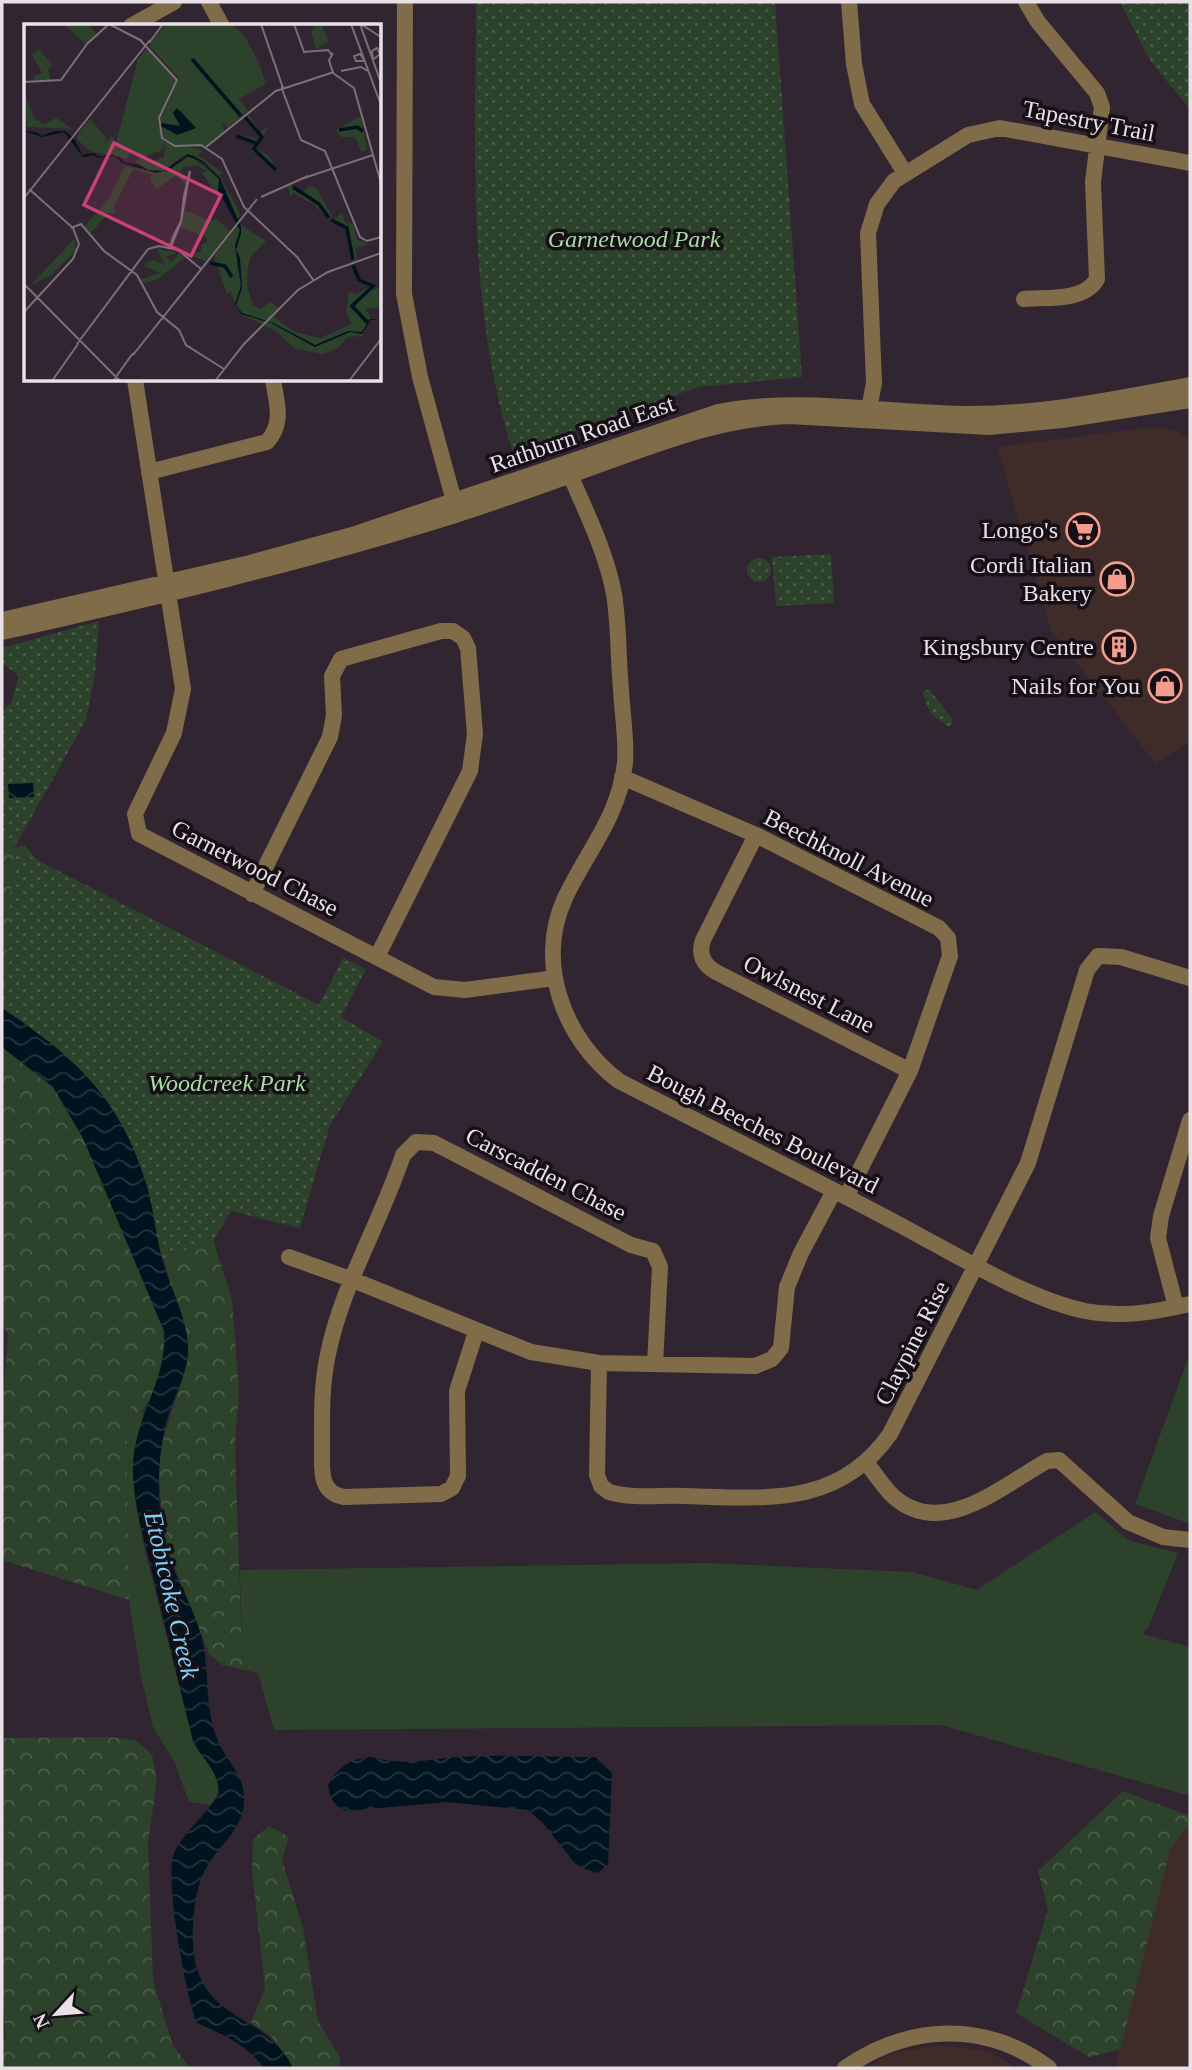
<svg xmlns="http://www.w3.org/2000/svg" width="1192" height="2070" viewBox="0 0 1192 2070" font-family="Georgia,serif">
<style>
.commercial{fill:#3f2c28}
.green{fill:#2c422b}
.forest{fill:url(#forest-crowns)}
.park{fill:url(#park-dots)}
.water{fill:url(#water-waves)}
.lines{fill:none;stroke-linecap:round;stroke-linejoin:round}
.minor{stroke:#806c48;stroke-width:16}
.labels{text-anchor:middle;stroke-width:7;stroke-linejoin:round;paint-order:stroke}
.street-label{font-size:24px;fill:#e9e0e8;stroke:#161016}
.park-label{font-size:24px;font-style:italic;fill:#a6dea4;stroke:#161016}
.poi-label{font-size:24px;fill:#e9e0e8;stroke:#161016;text-anchor:end}
.water-label{font-size:26px;font-style:italic;fill:#7dd0f7;stroke:#161016}
.inset-river{fill:none;stroke:#00131e;stroke-width:3.5}
.inset-road{fill:none;stroke:#7b707a;stroke-width:2}
.view{fill:#ca4077;fill-opacity:0.15;stroke:#ca4077;stroke-width:3.5}
.inset-edge{fill:none;stroke:#e9e0e8;stroke-width:3.5}
</style>
<defs>
<pattern id="forest-crowns" width="20" height="18" patternUnits="userSpaceOnUse" patternTransform="scale(1.75)"><rect width="20" height="18" fill="#2c422b"/><path d="M2 6a3 3 0 1 1 6 0M12 15a3 3 0 1 1 6 0" fill="none" stroke="#4b5d4a"/></pattern>
<pattern id="park-dots" width="8" height="8" patternUnits="userSpaceOnUse" patternTransform="scale(1.75)"><rect width="8" height="8" fill="#2c422b"/><path d="M2 2h.1M6 6h.1" fill="none" stroke="#4b5d4a" stroke-width="1.8" stroke-linecap="round"/></pattern>
<pattern id="water-waves" width="16" height="10" patternUnits="userSpaceOnUse" patternTransform="scale(1.75)"><rect width="16" height="10" fill="#00131e"/><path d="M0 5q4-4 8 0t8 0" fill="none" stroke="#25353f"/></pattern>
</defs>
<rect width="100%" height="100%" fill="#312531"/>
<path class="commercial" d="M1154 427 1176 431 1190 440V741L1156 764 1051 630 997 447Z
M1190 1826V2068H1115L1170 1851 1184 1829Z
M938 2045 988 2051 1017 2068H866L890 2054Z"/>
<path class="green" d="M1190 1353V1516L1188 1523 1135 1504Z
M125 1391 132 1397 131 1410 135 1417 144 1409 134 1460 136 1497 142 1539 193 1741C205 1764 228 1776 213 1805L189 1802 175 1763 153 1727 140 1672 129 1600 127 1443 121 1397Z
M1095 1512 1128 1540 1178 1553 1148 1628 1143 1634 1190 1647V1796L941 1725 274 1730 258 1673 259 1664 242 1655 240 1570 706 1563 913 1572 977 1590Z
M2 1802 9 1814 2 1902Z"/>
<path class="forest" d="M2 842 14 848 25 845 45 871 328 1126 299 1228 232 1210 213 1240 232 1300 239 1391 235 1445 242 1655 259 1664 258 1673 222 1665 209 1654 164 1540 159 1476 161 1446 188 1360 146 1182 62 1051 2 1008Z
M2 1047 53 1087 83 1138 164 1330C166 1361 160 1396 135 1417L131 1410V1397L125 1391 121 1397 127 1443 129 1600 2 1560V1416L8 1334 2 1325Z
M110 1737 137 1741 152 1755 157 1778 148 1843 153 1981 173 2046 190 2068H2V2042L6 2039 2 1991V1902L9 1814 2 1802V1738Z
M1123 1791 1190 1816V1826L1184 1829 1170 1851 1120 2050 1089 2057 1016 2013 1048 1910 1038 1871Z
M269 1826 289 1837 282 1860 303 1928 318 2021 340 2057V2068H293L271 2036 251 2023 265 1988 252 1870 253 1839Z"/>
<path class="park" d="M476 2H775L802 377 698 387 513 453C467 306 475 155 476 2Z
M1120 2H1190V109L1151 62Z
M831 554 834 603 776 606 772 557Z
M747 570a12 12 0 1 1 24 0a12 12 0 1 1-24 0Z
M99 621 95 674 86 720 14 848 319 1005 343 958 366 969 341 1017 383 1042 330 1125 300 1228 231 1211 213 1239 162 1259C148 1193 137 1123 87 1074 61 1049 31 1029 3 1008L14 848 2 841V711L11 703 19 676 2 663V648Z
M925 690H930L953 720 951 726H947L930 713 923 694Z"/>
<path class="water" d="M33 783 34 797 9 798 8 784Z
M2 1008C72 1055 119 1096 145 1180 154 1206 155 1235 163 1262 172 1293 193 1329 187 1361 184 1379 175 1396 169 1413 157 1452 156 1498 164 1539 171 1572 192 1602 201 1635 210 1668 204 1702 216 1736 224 1760 245 1773 244 1800 244 1826 224 1841 210 1862 193 1885 190 1933 195 1961 208 2023 267 2014 293 2068H264C246 2044 224 2035 197 2023 186 1996 164 1878 174 1853 183 1833 208 1813 219 1793 218 1769 203 1761 193 1741 180 1689 168 1637 155 1584 146 1545 132 1504 133 1465 135 1416 168 1379 164 1331L83 1138 53 1087 2 1047Z
M371 1757C411 1766 420 1760 458 1757 503 1754 550 1757 595 1757L612 1773 608 1864 598 1873 577 1866 542 1822 528 1810 447 1802 346 1811C333 1805 330 1799 328 1785 340 1766 349 1759 371 1757Z"/>
<g class="lines">
<path class="minor" d="M209 2 222 26
M405 2 404 294 420 377 457 512
M849 2 854 64 862 104 905 173
M131 26 174 2
M1024 299C1046 297 1084 302 1097 279L1093 182 1102 107 1097 93 1038 22 1026 2
M135 380 183 689 174 733 135 814 139 834 434 987 465 990 555 978
M869 409 874 383 868 233 877 204 894 181 968 135 1000 128 1190 163
M566 465C583 506 606 550 614 594 619 625 618 658 621 689 622 713 627 740 625 763 619 817 587 851 565 898 535 963 564 1040 619 1081 712 1129 806 1175 898 1224 953 1253 1025 1298 1085 1311 1122 1318 1155 1312 1190 1304
M149 472 267 442C284 423 277 404 273 380
M2 620 250 563 352 535 718 412C800 396 881 413 963 414 1040 415 1115 399 1190 385
M2 632C154 598 305 562 455 515 509 498 562 478 615 459 673 438 728 418 789 416L989 427 1062 420 1190 400
M622 777 756 835 939 928 948 938 950 956 910 1071 846 1197
M756 835 703 940C698 954 703 965 716 972L910 1071
M252 894 330 737 334 715 332 676 341 659 441 631H453L463 638 468 648 475 734 470 771 377 957
M289 1257 353 1280 531 1352 599 1363 755 1366 772 1359 781 1348 787 1287 801 1253 834 1191
M1176 1307 1158 1238 1161 1216 1190 1120
M476 1332 457 1391 458 1476 452 1488 441 1494 344 1497C319 1493 322 1469 322 1450 322 1418 321 1386 328 1354 342 1285 381 1222 403 1155L416 1142 434 1143 631 1245 653 1251 660 1267 655 1364
M599 1363 597 1475 601 1486 609 1492C632 1499 661 1495 684 1496 765 1498 838 1508 890 1434L1028 1163 1087 970 1098 956 1121 957 1190 978
M867 1463C875 1474 884 1488 894 1497 943 1540 1003 1485 1047 1461L1059 1460 1128 1522 1163 1537 1190 1540
M845 2068C909 2024 985 2020 1049 2068"/>
</g>
<defs>
<symbol id="supermarket-ring" viewBox="-11 -11 22 22"><circle r="9.5" fill="#161016" stroke="#f49d8d" stroke-width="1.5"/><path d="M-6-5.5h2.5l.6 2H6L4.5 2H-2.5L-4.4-4H-6ZM-1.5 3.2a1.3 1.3 0 1 0 .1 0ZM3 3.2a1.3 1.3 0 1 0 .1 0Z" fill="#f49d8d"/></symbol>
<symbol id="shop-ring" viewBox="-11 -11 22 22"><circle r="9.5" fill="#161016" stroke="#f49d8d" stroke-width="1.5"/><path d="M-5-2.5h2.3a2.7 3.5 0 0 1 5.4 0H5L5.5 6h-11ZM-1.5-2.5h3a1.5 2.3 0 0 0-3 0Z" fill="#f49d8d"/></symbol>
<symbol id="building-ring" viewBox="-11 -11 22 22"><circle r="9.5" fill="#161016" stroke="#f49d8d" stroke-width="1.5"/><path d="M-4-6H4V6H1V3H-1V6H-4ZM-2.5-4.3h1.7v1.8h-1.7ZM.8-4.3h1.7v1.8H.8ZM-2.5-1h1.7V.8h-1.7ZM.8-1h1.7V.8H.8Z" fill="#f49d8d"/></symbol>
</defs>
<g fill-rule="evenodd">
<use href="#supermarket-ring" x="1064" y="511" width="38" height="38"/>
<use href="#shop-ring" x="1098" y="560" width="38" height="38"/>
<use href="#building-ring" x="1100" y="628" width="38" height="38"/>
<use href="#shop-ring" x="1146" y="667" width="38" height="38"/>
</g>
<g class="labels">
<g class="street-label">
<text transform="translate(1089 121) rotate(11)" y="8">Tapestry Trail</text>
<text transform="translate(582 434) rotate(-19)" y="8">Rathburn Road East</text>
<text transform="translate(849 858) rotate(27)" y="8">Beechknoll Avenue</text>
<text transform="translate(255 868) rotate(27)" y="8">Garnetwood Chase</text>
<text transform="translate(809 994) rotate(27)" y="8">Owlsnest Lane</text>
<text transform="translate(763 1129) rotate(27)" y="8">Bough Beeches Boulevard</text>
<text transform="translate(546 1174) rotate(27)" y="8">Carscadden Chase</text>
<text transform="translate(912 1343) rotate(-63)" y="8">Claypine Rise</text>
</g>
<g class="park-label">
<text x="634" y="247">Garnetwood Park</text>
<text x="227" y="1091">Woodcreek Park</text>
</g>
<g class="poi-label">
<text x="1058" y="538">Longo's</text>
<text x="1092" y="573">Cordi Italian<tspan x="1092" dy="28">Bakery</tspan></text>
<text x="1094" y="655">Kingsbury Centre</text>
<text x="1140" y="694">Nails for You</text>
</g>
<g class="water-label">
<text transform="translate(172 1595) rotate(77)" y="9">Etobicoke Creek</text>
</g>
</g>
<g transform="translate(24 24)">
<rect width="357" height="357" fill="#312531"/>
<path d="M123 24 152 55 133 98 141 118 138 126 116 132 92 119 114 35ZM15 26 29 41 24 45 27 57 10 56V52L18 49 8 31ZM66 95 83 114 78 122 55 109ZM101 142 110 144 90 182 91 190 84 189 65 211 60 203 84 176ZM215 200 242 217 227 232 224 242 223 262 229 281 237 285 245 278 254 283 250 292 258 299 271 308 296 314 328 300 322 288 325 268 333 270 347 294 338 312 323 313 316 323 299 330 271 325 252 307 216 290 207 270 216 235 212 222ZM51 214 52 226 27 251 6 262Z" fill="#2c422b"/>
<path d="M0 68 10 94 20 100 32 94 49 105 3 103ZM55 109 78 122 88 112 92 120 107 127 103 135 66 127 53 115ZM141 118 179 126 174 131 199 149 195 151 216 189 213 197 196 154 170 131 159 132 139 147 124 146 111 138 124 127 130 126H138L120 133 128 138 140 133ZM167 132 195 155 196 169H192L178 149 183 148 173 141 160 143 153 151 131 160 128 151 104 143 141 148Z" fill="#2c422b"/>
<path d="M64 0 73 10 61 20 41 1ZM141 0H207L220 11 235 39 242 60 215 75 224 87 204 103 198 98 200 107 180 123 153 124 139 113 136 96 155 54 125 22ZM293 0 298 2 305 18 292 25 287 7ZM224 89 236 108 245 102 233 125 246 133 252 147 230 126 226 130 231 121 228 115 212 110 231 114 233 117 236 114 219 94ZM337 92 343 126 337 128 331 113H317L312 106ZM145 146 157 148 163 154 162 161 152 151 133 165 126 156 128 148ZM266 160 276 171 286 162 293 165 308 192 305 196 291 181 269 169 267 173 263 162ZM160 186 187 197 193 195 206 207 182 237 161 230 177 228V221L183 218 182 213 157 203ZM318 189 321 198 329 200 333 216 345 220 331 224 333 236 328 238 326 228H330L321 203 306 199ZM214 201 213 244 208 267 203 270 190 232ZM132 224 153 229 141 233 148 237 155 229 160 234 134 255 119 259 117 255 136 249 120 242 123 238 131 236 142 242ZM330 240 334 253 350 262 348 266 356 264 357 283 338 285 333 270 346 262 332 255Z" fill="#2c422b"/>
<path d="M153 84 172 104 153 111 137 102 138 99 156 102 149 89ZM0 107 11 108 18 112 30 107H41L51 116 58 131 70 129 76 133 89 131 97 134 99 138 116 141 124 146 140 147 164 130 179 137 196 154 217 203V209L212 226 216 234 218 264 212 281 218 289 249 299 291 321 324 307 338 308 346 295H357L347 296 338 310 326 308 291 323 247 299 217 290 211 280 217 262 211 222 216 206 194 166 195 155 178 138 163 132 145 146 132 149 98 139 91 132 75 134 70 131 59 133 40 108 18 113Z" fill="#00131e"/>
<path class="inset-river" d="M168 35 217 92M221 93 238 113 230 125 252 146M315 106 333 103 339 107M212 112 232 119M269 163 295 180 305 194M307 196 323 204 329 236M186 239 201 242 208 253M329 241 335 256 349 262 328 282 344 299"/>
<path class="inset-road" d="M85 0 118 17M237 0 259 64M270 0 280 28 304 26 308 31M327 0 357 81M336 0 357 59M338 1 357 13M117 17 153 56 135 94 138 114 151 122 177 121 198 135 220 183 273 233 290 257M125 19 139 0M349 35 348 27 353 24 356 30 350 35M341 37H332L330 32 336 30 341 37M317 47 337 43 344 47M309 49 305 36 309 29M309 49 330 64 357 159M0 58 37 56 63 20 85 0M258 61V65L310 48M252 67 258 65 277 116 301 127 336 213 343 217 357 213M182 123 253 66M280 154 349 131M237 173 284 152M0 174 126 16M47 204 57 200 80 227 113 251 133 288 155 306 162 321 200 345M145 225 149 213 157 197 160 172 166 147 157 198 146 225M0 260 96 357M0 288 49 235 55 220 49 204 5 165M53 320 124 225 135 222 154 226 177 245M109 331 233 175M28 357 54 320M89 357 109 329M191 357 220 320 274 266 304 248 357 229M325 357 357 315"/>
<path class="view" d="M90 119 197 171 167 232 60 181Z"/>
<rect width="357" height="357" class="inset-edge"/>
</g>
<rect width="1192" height="2070" fill="none" stroke="#e9e0e8" stroke-width="7"/>
<g transform="translate(56 2014) rotate(244)" stroke="#161016" stroke-width="5" paint-order="stroke">
<path d="M0-5L12 26L0 18L-12 26Z" fill="#e9e0e8"/>
<text y="-10" font-size="19" font-weight="bold" text-anchor="middle" fill="#e9e0e8">N</text>
</g>
</svg>
